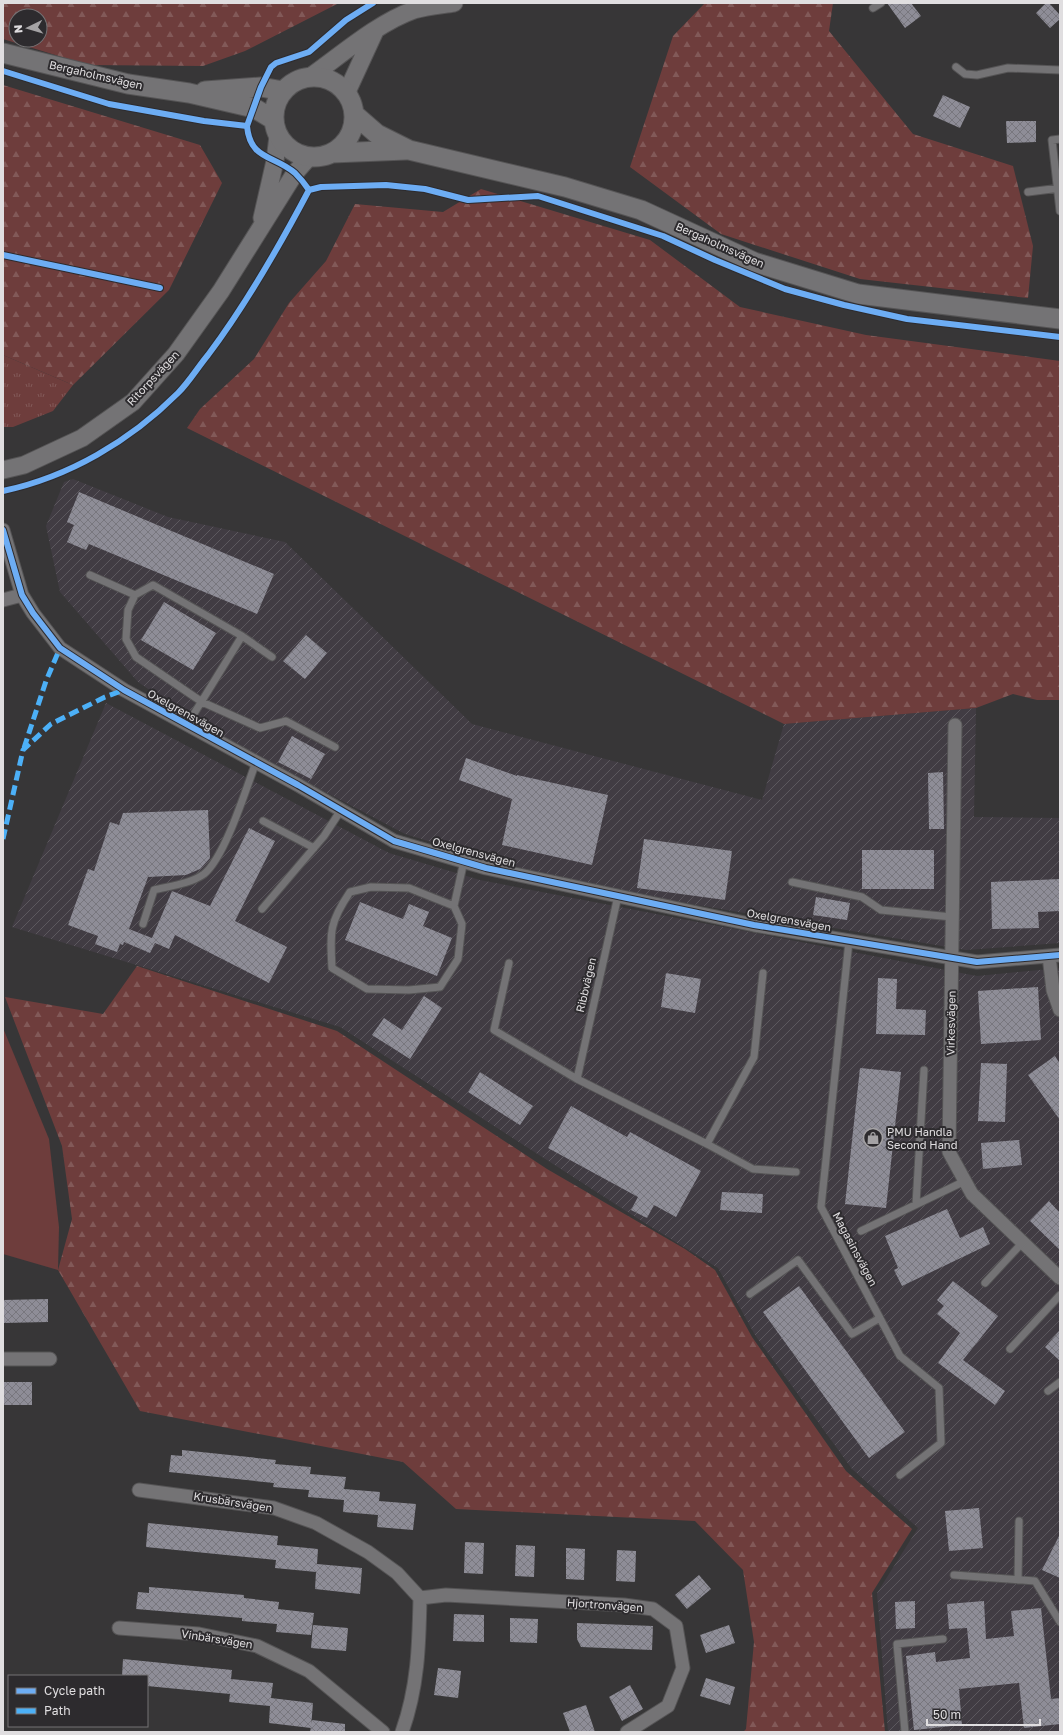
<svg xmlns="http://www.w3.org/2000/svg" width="1063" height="1735" viewBox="0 0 1063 1735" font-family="'Golos Text',sans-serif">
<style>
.industrial{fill:url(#industrial-furrows)}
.grass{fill:url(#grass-tufts)}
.forest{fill:url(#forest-firs);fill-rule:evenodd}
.park{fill:#6e3d3c}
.building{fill:url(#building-cross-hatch)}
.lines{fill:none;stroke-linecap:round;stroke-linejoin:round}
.service-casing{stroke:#555455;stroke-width:9}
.minor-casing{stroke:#555455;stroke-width:15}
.tertiary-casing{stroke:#555455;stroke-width:19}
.secondary-casing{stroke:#555455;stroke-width:21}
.service{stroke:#747375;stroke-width:7}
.minor{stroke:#747375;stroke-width:13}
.tertiary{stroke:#747375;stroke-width:17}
.secondary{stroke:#747375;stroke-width:19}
.quiet{stroke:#4cb0f7;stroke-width:5;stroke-dasharray:10 5;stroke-linecap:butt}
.cycleway-casing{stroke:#2d2b2e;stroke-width:8}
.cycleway{stroke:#6dadf4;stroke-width:6}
.labels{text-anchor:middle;stroke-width:4;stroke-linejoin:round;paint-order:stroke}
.street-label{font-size:11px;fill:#e0dee0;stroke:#2d2b2e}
.poi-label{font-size:11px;fill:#e0dee0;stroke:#2d2b2e;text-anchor:start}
</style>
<defs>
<pattern id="industrial-furrows" width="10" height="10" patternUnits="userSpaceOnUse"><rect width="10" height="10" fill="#413c43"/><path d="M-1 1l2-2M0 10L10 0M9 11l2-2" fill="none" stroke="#5c585e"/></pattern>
<pattern id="grass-tufts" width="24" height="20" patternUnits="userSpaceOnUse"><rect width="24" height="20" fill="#6e3d3c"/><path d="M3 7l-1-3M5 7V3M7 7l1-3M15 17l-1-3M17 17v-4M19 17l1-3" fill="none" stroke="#825958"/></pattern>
<pattern id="forest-firs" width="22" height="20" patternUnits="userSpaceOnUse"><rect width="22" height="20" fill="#6e3d3c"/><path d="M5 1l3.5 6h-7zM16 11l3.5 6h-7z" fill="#825958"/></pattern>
<pattern id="building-cross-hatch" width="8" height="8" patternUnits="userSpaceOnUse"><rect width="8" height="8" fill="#8e8d97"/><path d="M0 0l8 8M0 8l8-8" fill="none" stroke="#78777e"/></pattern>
</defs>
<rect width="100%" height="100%" fill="#373637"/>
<path class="industrial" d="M73 479 168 517 285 542 472 724 762 800 784 724 976 708 974 817 1060 818V943L966 950 673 901 537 874 405 834 206 729 138 682 60 592 46 526 64 482Z
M106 703 389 853 480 880 977 976 1060 968V1732H888L877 1593 918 1528 852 1469 755 1335 718 1268 640 1220 340 1027 12 927Z"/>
<path class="grass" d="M3 355 73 385 53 411 13 427H3Z"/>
<path class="forest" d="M3 3H339L245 51 203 66 88 65 3 39ZM16 16H40V40H16Z
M705 3H833L829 31 913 134 1013 166 1033 246 1028 298 860 279 721 234 630 167 673 36Z
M3 85 200 145 222 183 169 290 73 385 3 355Z
M481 189 650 240 740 307 866 335 1060 361V700H1037L1013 694 976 708 784 724 187 428 200 409 254 359 289 303 326 261 355 204 443 212Z
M137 966 337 1031 547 1169 685 1249 715 1270 752 1337 846 1471 912 1529 872 1593 885 1732H743L746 1729 754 1642 743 1570 695 1521 456 1509 403 1462 140 1411 58 1270 72 1219 62 1146 5 997 103 1014Z"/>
<path class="park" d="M3 1028 49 1139 59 1227 58 1270 3 1254Z"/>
<path class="building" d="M887 3H911L921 16 905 28Z
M1046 3H1049L1060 15V19L1050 28 1036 13Z
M943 95 970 107 960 128 933 116Z
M1006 121H1036V142L1007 143Z
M79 492 274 574 257 614 89 544 86 550 67 542 74 525 67 522Z
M164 602 216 633 193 670 141 640Z
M306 635 327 653 305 679 283 661Z
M292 736 325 754 311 779 278 762Z
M466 758 517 776V775L608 795 592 865 502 845 512 799 459 780Z
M943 772 944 829H929L928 773Z
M208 810 210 858 200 869 186 875 148 877 129 929 152 938 172 891 210 906 249 828 275 841 235 921 287 947 269 983 175 935 169 949 155 943 150 953 124 942 123 945 120 944 117 952 95 944 98 936 68 925 88 869 94 871 110 822 119 825 123 813Z
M644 839 732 851 725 900 637 888Z
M862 850H934V889H862Z
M1060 879V911L1038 912 1039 928 992 929 991 882Z
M816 897 850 903 847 920 813 915Z
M360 902 403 919 409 904 429 912 423 926 452 938 437 976 345 940Z
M666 973 701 979 695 1013 661 1007Z
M878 978 897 979 896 1009 926 1010 925 1035 876 1034Z
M1038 987 1041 1040 981 1044 978 991Z
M424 996 442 1008 410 1059 372 1035 384 1018 402 1030Z
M1055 1056 1060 1064V1120L1028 1075Z
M981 1063 1007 1064 1005 1122 978 1121Z
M860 1068 901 1072 886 1208 845 1204Z
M480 1072 533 1106 520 1125 468 1092Z
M571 1106 627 1137 630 1132 701 1171 676 1217 654 1205 647 1218 631 1210 638 1197 548 1148Z
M1019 1140 1022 1165 983 1169 981 1143Z
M722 1192 763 1194 762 1213 720 1210Z
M1049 1201 1060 1213V1250L1030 1221Z
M947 1209 960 1238 983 1227 990 1244 902 1286 894 1270 898 1268 885 1236Z
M953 1281 998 1316 963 1360 1005 1391 995 1405 938 1363 960 1333 937 1314 944 1306 937 1300Z
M799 1286 905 1432 869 1458 763 1312Z
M48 1299V1322L3 1323V1300Z
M1060 1330V1361L1045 1347Z
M3 1382H32V1405H3Z
M182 1450 276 1460 275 1464 311 1467 310 1474 346 1477 344 1489 380 1492 379 1501 416 1504 413 1530 377 1527 378 1515 343 1512 344 1500 308 1497 309 1490 273 1487 274 1483 169 1472 171 1455 182 1456Z
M979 1508 983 1548 949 1551 945 1511Z
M148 1523 278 1536 277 1545 318 1549 317 1564 362 1568 360 1594 315 1589 316 1572 275 1568 276 1560 146 1547Z
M1060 1534V1578L1042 1570Z
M465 1542 484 1543 483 1574 464 1573Z
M516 1545 535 1546 534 1577 515 1576Z
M566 1548 585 1549 584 1580 566 1579Z
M617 1550 636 1551 635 1582 616 1581Z
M699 1575 711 1589 687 1609 675 1595Z
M149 1587 244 1595V1598L279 1602 278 1609 314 1613 311 1635 276 1632 277 1624 242 1621V1618L136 1609 138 1592 149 1593Z
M915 1601V1628L896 1629 895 1602Z
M984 1601 986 1639 1014 1636 1011 1611 1041 1608 1051 1699 1060 1698V1724L1024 1728 1019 1683 959 1689 962 1725 914 1730 906 1656 935 1652 936 1662 970 1658 967 1628 949 1629 947 1604Z
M454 1614 484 1615V1642L453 1641Z
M510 1618 538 1619 537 1643 510 1642Z
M577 1623 653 1626 652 1650 581 1647 577 1639Z
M313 1625 348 1628 346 1651 311 1648Z
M729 1625 735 1643 706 1653 700 1635Z
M123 1659 232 1670 231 1679 273 1683 271 1698 313 1703 311 1728 269 1723 270 1706 229 1702 230 1694 147 1686V1676H122Z
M438 1668 461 1671 458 1698 434 1695Z
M706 1678 735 1687 730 1705 700 1696Z
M630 1685 643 1709 622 1721 609 1697Z
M586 1705 595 1732H570L563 1713Z
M312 1720 345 1724V1732H310Z"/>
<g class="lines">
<defs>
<path id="service" d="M873 8 881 3
M956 67 965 74 977 75 1008 68 1060 70
M1060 139 1052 140 1060 211
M1028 192 1060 188
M90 575 135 595 128 610 126 639 136 657 202 702 260 728 286 721 335 747
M135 595 153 585 242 636
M187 725 242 636 272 657
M263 821 314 848
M792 882 862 897 881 910 952 917
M454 906 462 924 458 959 440 987 409 990 367 989 332 968C330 932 329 923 350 892L371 887 409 888 454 906 464 861
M262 909 324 836 341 810
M143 924 154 890C170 886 190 884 204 874 225 857 246 789 256 762
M849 941 821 1207 900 1356 939 1388 941 1443 900 1475
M509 963 494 1030 577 1079 707 1144 754 1057 763 973
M577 1079 618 896
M707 1144 753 1169 796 1172
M916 1204 924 1070
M861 1231 965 1181
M985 1283 1023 1242
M750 1294 798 1260 852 1334 880 1318
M1010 1349 1060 1295
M1048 1391 1060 1382
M954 1575 1035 1581 1060 1622
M1018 1580 1019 1521
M905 1732 897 1644 943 1639"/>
<path id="minor" d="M3 530 22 595 33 613 60 648 124 690 298 785 394 841 486 868 754 925 977 962 1060 955
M3 600 22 595
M955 725 949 1152 972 1194 1060 1278
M1049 956 1053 990 1060 1010
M3 1359H50
M139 1490 274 1508 316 1523 368 1552 397 1573 420 1598
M420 1598 446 1595 624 1605 653 1609 676 1626 683 1668 668 1706 627 1732
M119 1628 199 1634 257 1646 309 1671 383 1732
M402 1732C418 1687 419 1646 420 1598"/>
<path id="tertiary" d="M310 77C341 55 379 22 414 10 427 6 441 5 454 3
M346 94 375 31
M262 218 275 161 278 136
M3 470 24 465 82 438 133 402 176 354 221 291 295 173 309 157"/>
<path id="secondary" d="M3 53 128 84 189 93 254 108 274 120
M274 117a40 40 0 1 1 80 0a40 40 0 1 1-80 0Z
M205 91 261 87 283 91
M354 114 377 134 409 150 565 187 641 210 754 262 858 294 1060 319
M332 153 406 150"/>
</defs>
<use href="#service" class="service-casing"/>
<use href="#minor" class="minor-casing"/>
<use href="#tertiary" class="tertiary-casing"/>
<use href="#secondary" class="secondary-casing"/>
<use href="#service" class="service"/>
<use href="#minor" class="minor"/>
<use href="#tertiary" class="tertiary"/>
<use href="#secondary" class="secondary"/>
<path class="quiet" d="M24 748 46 681 60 648
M3 839 23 750 51 724 105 697 124 690"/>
<defs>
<path id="cycleway" d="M3 71 109 104 204 121 247 126C250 160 274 155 295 173 300 178 305 184 309 190L321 187 386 185 425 189 468 200 538 196 663 236 715 260 785 289 844 305 907 319 1060 337
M247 126 261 87 271 67 276 63 309 52 346 20 373 3
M3 255 160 288
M3 491C69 477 130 441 178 393 189 382 198 367 208 355 247 303 279 247 309 190
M3 530 22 595 33 613 60 648 124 690 298 785 394 841 486 868 754 925 977 962 1060 955"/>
</defs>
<use href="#cycleway" class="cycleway-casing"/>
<use href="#cycleway" class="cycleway"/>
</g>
<defs>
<symbol id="shop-ring" viewBox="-11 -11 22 22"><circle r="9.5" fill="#2d2b2e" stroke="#a5a3a5" stroke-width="1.5"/><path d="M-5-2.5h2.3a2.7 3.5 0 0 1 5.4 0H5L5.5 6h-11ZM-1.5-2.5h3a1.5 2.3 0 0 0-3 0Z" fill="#a5a3a5"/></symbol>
</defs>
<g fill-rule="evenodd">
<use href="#shop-ring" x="862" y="1127" width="22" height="22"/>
</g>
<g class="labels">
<g class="street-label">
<text transform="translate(96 75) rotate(13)" y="4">Bergaholmsvägen</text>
<text transform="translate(720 245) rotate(24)" y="4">Bergaholmsvägen</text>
<text transform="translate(153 378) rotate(-47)" y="4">Ritorpsvägen</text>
<text transform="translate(186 713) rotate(29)" y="4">Oxelgrensvägen</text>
<text transform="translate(474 852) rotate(15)" y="4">Oxelgrensvägen</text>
<text transform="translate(789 920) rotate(10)" y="4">Oxelgrensvägen</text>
<text transform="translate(586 985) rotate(-77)" y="4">Ribbvägen</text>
<text transform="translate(951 1023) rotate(-89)" y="4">Virkesvägen</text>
<text transform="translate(855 1249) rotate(62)" y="4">Magasinsvägen</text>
<text transform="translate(233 1502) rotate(9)" y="4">Krusbärsvägen</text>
<text transform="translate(605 1605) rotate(4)" y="4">Hjortronvägen</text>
<text transform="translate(217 1639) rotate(9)" y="4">Vinbärsvägen</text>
</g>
<g class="poi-label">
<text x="887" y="1136">PMU Handla<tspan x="887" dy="13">Second Hand</tspan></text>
</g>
</g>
<rect width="1063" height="1735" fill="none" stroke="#e0dee0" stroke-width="8"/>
<rect x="8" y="1675" width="140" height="52" fill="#2d2b2e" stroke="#757375"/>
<rect x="16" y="1688" width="20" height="6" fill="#6dadf4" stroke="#757375"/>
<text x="44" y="1695" font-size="12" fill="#e0dee0">Cycle path</text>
<rect x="16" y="1708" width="20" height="6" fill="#4cb0f7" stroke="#757375"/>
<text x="44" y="1715" font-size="12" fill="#e0dee0">Path</text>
<g transform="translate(28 28) rotate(265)"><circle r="19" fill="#2d2b2e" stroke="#757375"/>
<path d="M0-3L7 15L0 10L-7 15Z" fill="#a5a3a5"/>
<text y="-6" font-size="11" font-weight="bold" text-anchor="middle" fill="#e0dee0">N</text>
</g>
<path d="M927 1719v6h113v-6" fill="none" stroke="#e0dee0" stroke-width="2"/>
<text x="933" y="1719" font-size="12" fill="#e0dee0" stroke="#2d2b2e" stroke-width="3" paint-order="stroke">50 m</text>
</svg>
